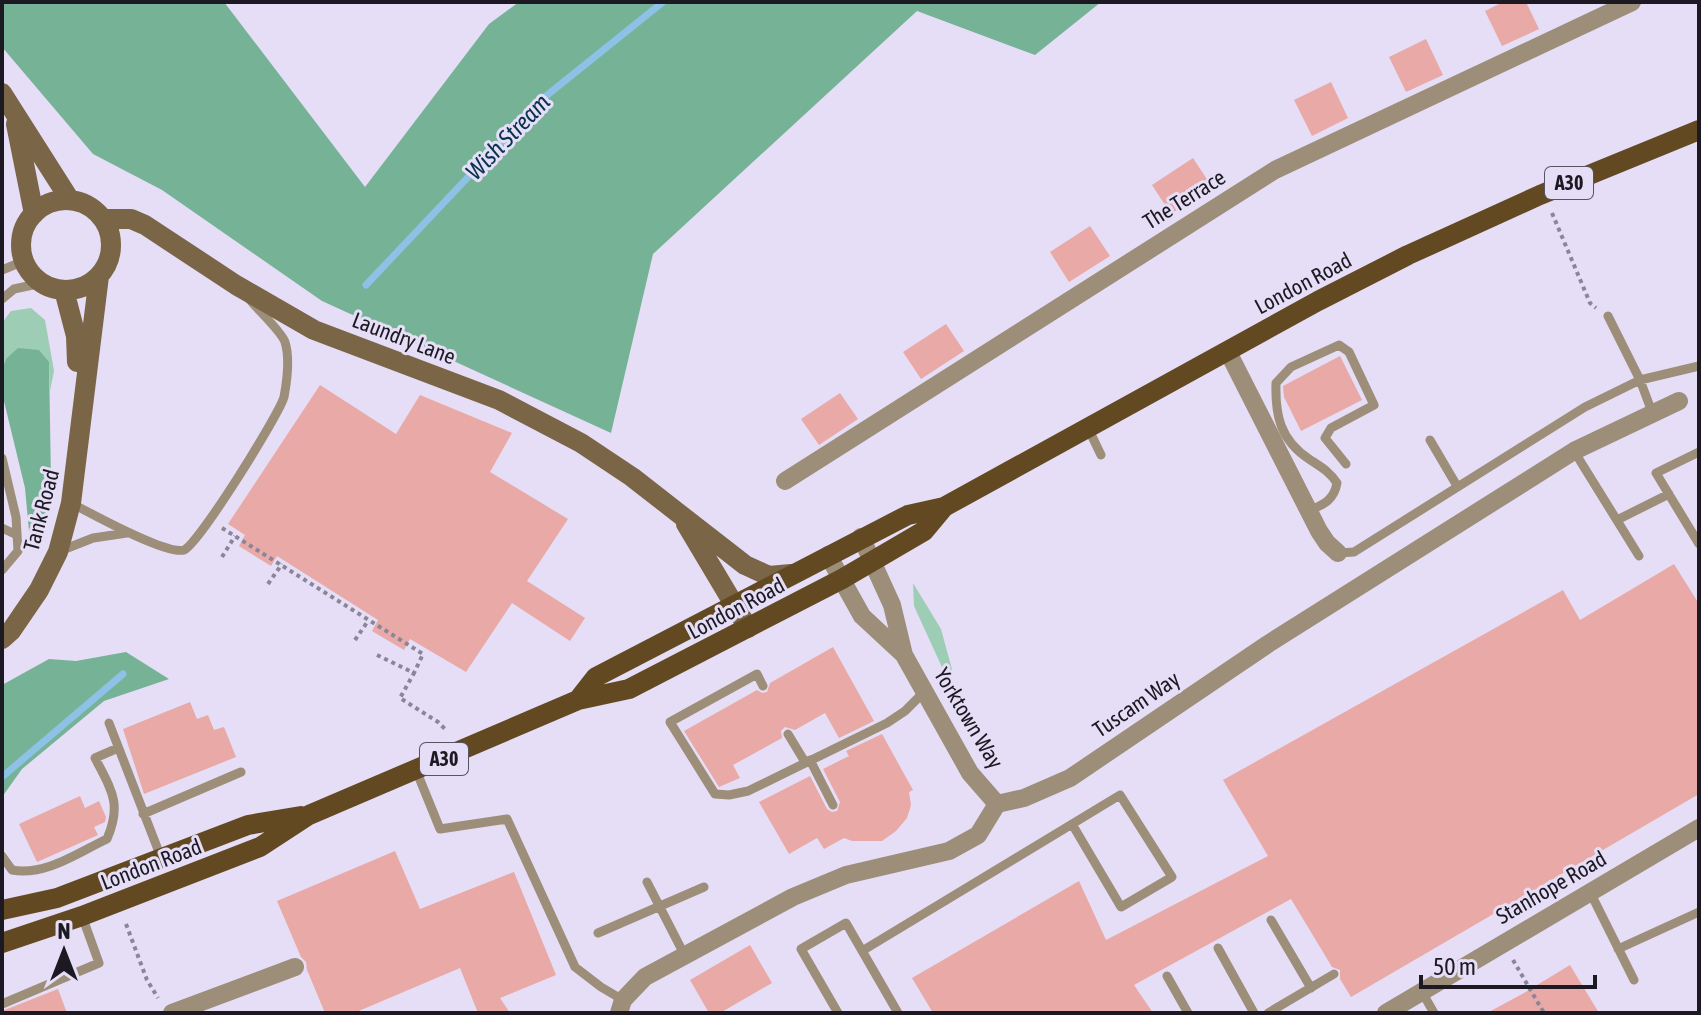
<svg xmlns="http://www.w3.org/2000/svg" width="1701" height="1015" viewBox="0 0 1701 1015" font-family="'Asap Condensed',sans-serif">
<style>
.green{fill:#9ecdb6}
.forest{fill:#76b296}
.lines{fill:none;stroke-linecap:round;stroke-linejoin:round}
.stream{stroke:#8ec1e6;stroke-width:7}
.building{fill:#e9a9a6}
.path{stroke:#8a8597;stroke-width:4;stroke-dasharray:4 4;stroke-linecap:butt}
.lane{stroke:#9c8e79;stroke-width:9}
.street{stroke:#9c8e79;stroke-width:18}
.secondary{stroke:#7a6547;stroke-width:20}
.primary{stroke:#624922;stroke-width:20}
.labels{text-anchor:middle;stroke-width:6;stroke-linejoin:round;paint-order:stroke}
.shield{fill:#e5def6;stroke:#585462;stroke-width:2}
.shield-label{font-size:20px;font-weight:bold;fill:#1c1922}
.street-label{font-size:22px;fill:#1c1922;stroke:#e5def6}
.water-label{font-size:24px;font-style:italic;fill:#09334d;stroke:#e5def6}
</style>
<rect width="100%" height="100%" fill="#e5def6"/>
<path class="green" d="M31 308 45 320 54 371 50 391 49 362 6 359 2 370V323L11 311Z
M913 583 941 629 953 673 946 676 914 606Z"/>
<path class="forest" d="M2 2H224L365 187 489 24 519 2H1101L1035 55 917 11 653 254 611 433 322 301 162 190 93 154 2 47Z
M18 348 39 350 49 362 51 481 42 537 29 531 25 488 2 393V370L6 359Z
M126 652 169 679 104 701 22 769 2 797V685L49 659 76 661Z"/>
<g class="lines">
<path class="stream" d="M366 285 541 100 663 2
M2 777 123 674"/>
</g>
<path class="building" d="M1503 2H1526L1539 29 1502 46 1485 11Z
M1426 39 1443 75 1406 92 1389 57Z
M1331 82 1348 118 1312 136 1294 100Z
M1193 158 1212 187 1171 214 1152 185Z
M1090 226 1110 256 1069 282 1050 252Z
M946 324 964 351 921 379 903 352Z
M1340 356 1362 400 1301 431 1284 397 1283 386Z
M320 385 396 434 420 395 512 433 490 472 568 519 527 581 585 618 570 641 512 603 466 672 410 639 404 650 372 631 378 620 277 556 271 566 239 546 245 535 228 524Z
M840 393 858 419 819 445 801 419Z
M1674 564 1699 604V794L1351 997 1340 979V970L1332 967 1291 899 1134 985 1153 1013H933L912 978 1079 881 1106 940 1268 856 1223 780 1563 590 1580 620Z
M833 647 874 721 839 738 825 713 795 730 785 727 781 731 782 738 733 765 740 778 719 787 684 731 757 690 762 693 767 692 770 683Z
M190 702 197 719 208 715 214 730 224 727 236 757 144 794 123 729Z
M882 734 913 790 909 792 911 805 907 818 896 831 882 841H852L844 838 824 849 817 838 789 854 759 802 810 776 827 809 832 812 837 811 840 802 823 769 849 756 846 751Z
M80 796 85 808 99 801 106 817 105 822 94 827 98 835 37 862 19 824Z
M395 851 420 909 514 872 556 975 500 998 510 1013H478L460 968 354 1013H325L307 970 306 962 301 957 277 901Z
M750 945 772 983 720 1013H709L690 980Z
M1570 965 1599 1013H1487L1524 993Z
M58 989 67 1013H2V1011Z"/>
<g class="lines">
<path class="path" d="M1552 213 1590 303 1596 308
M222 528 423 654 414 673
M222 557 235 536
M268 584 282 564
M355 640 368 621
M377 655 414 673 400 698 438 722 447 731
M126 924 147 980 158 998
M1513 960 1544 1013"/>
<path class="lane" d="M2 270 24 261
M2 299 14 289 42 283
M1608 316 1640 380 1652 412
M1088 428 1101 455
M1430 440 1457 486
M1574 451 1639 556
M1699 452 1656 473 1699 544
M2 458 16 517 18 551 2 570
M71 503C90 513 166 555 184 550 198 545 279 415 284 397 287 381 290 358 285 342 281 331 258 310 250 300
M1309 511C1324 504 1334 500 1337 483 1329 471 1321 467 1309 459 1280 440 1275 415 1276 383L1291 367 1339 345 1349 352 1374 405 1331 428 1325 438 1346 464
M1617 520 1669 494
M2 528 17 535
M60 551 93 538 127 533
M1338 553 1354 552 1585 407 1640 380 1699 366
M763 686 757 674 670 722 715 794 729 795 748 791 887 723 905 711 924 692
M109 723 162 860
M788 734 805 762
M810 760 833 805
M416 770 440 829 507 819 575 967 601 987 623 1000
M143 814 241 772
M2 856 12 870C46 876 77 853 107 839 122 804 112 791 95 758L118 748
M647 882 685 956
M1590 892 1634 980
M1271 920 1311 988
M598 933 704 887
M1218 948 1254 1013
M1618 949 1699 912
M862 951 1120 795 1172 877 1121 907 1072 824
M1167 976 1188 1013
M1422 992 1434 1013
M2 1004 99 963 82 916
M838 1013 801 949 846 923 898 1013
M1268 1013 1334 974"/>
<path class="street" d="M1228 352 1319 531 1327 543 1338 553
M785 481 1275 170 1632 2
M861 537 892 605 904 655 970 773 997 804
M828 555 862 616 904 655
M172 1013 295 967
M619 1013 623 1000 645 977 793 897 846 875 949 851 978 835 997 804 1024 798 1070 778 1268 644 1574 451 1679 401
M1386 1013 1699 828"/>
<path class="secondary" d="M2 93 70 200
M16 124 34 214
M21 245a45 45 0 1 1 90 0a45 45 0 1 1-90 0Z
M103 219H131L145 225 236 285 314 330 499 400 581 443 632 477 745 565 769 576 791 574
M64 290 76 336 77 362
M686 524 748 628
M2 639 11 631 39 590 58 552 71 503 99 276"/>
<path class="primary" d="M578 700 596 677 908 515 944 507 1318 301 1408 255 1540 195 1699 130
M2 910 57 898 248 825 301 816
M2 943 82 916 260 847 309 815 578 700 629 689 842 579 924 531 944 507"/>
</g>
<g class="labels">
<g class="shield">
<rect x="1545" y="167" width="48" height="32" rx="6"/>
<rect x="420" y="743" width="48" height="32" rx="6"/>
</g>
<g class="shield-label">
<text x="1569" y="190">A30</text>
<text x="444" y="766">A30</text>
</g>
<g class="street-label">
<text transform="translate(1184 199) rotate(-32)" y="8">The Terrace</text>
<text transform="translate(1303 283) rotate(-28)" y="8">London Road</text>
<text transform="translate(404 338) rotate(21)" y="8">Laundry Lane</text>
<text transform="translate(41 510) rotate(-75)" y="8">Tank Road</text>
<text transform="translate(736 608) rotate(-28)" y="8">London Road</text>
<text transform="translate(1136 704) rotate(-34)" y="8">Tuscam Way</text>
<text transform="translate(969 718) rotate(59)" y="8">Yorktown Way</text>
<text transform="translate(151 864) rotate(-21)" y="8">London Road</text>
<text transform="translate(1551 887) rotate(-30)" y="8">Stanhope Road</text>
</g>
<g class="water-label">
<text transform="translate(508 137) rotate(-46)" y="8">Wish Stream</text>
</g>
</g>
<rect width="1701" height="1015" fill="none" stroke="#1c1922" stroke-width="8"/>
<g transform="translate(64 951)" stroke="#e5def6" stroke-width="6" paint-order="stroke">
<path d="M0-6L14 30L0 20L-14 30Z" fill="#1c1922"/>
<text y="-12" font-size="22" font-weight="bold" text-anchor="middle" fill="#1c1922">N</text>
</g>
<path d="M1421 975v12h174v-12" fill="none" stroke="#1c1922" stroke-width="4"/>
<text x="1433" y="975" font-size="24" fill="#1c1922" stroke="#e5def6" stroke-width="6" paint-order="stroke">50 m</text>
</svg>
